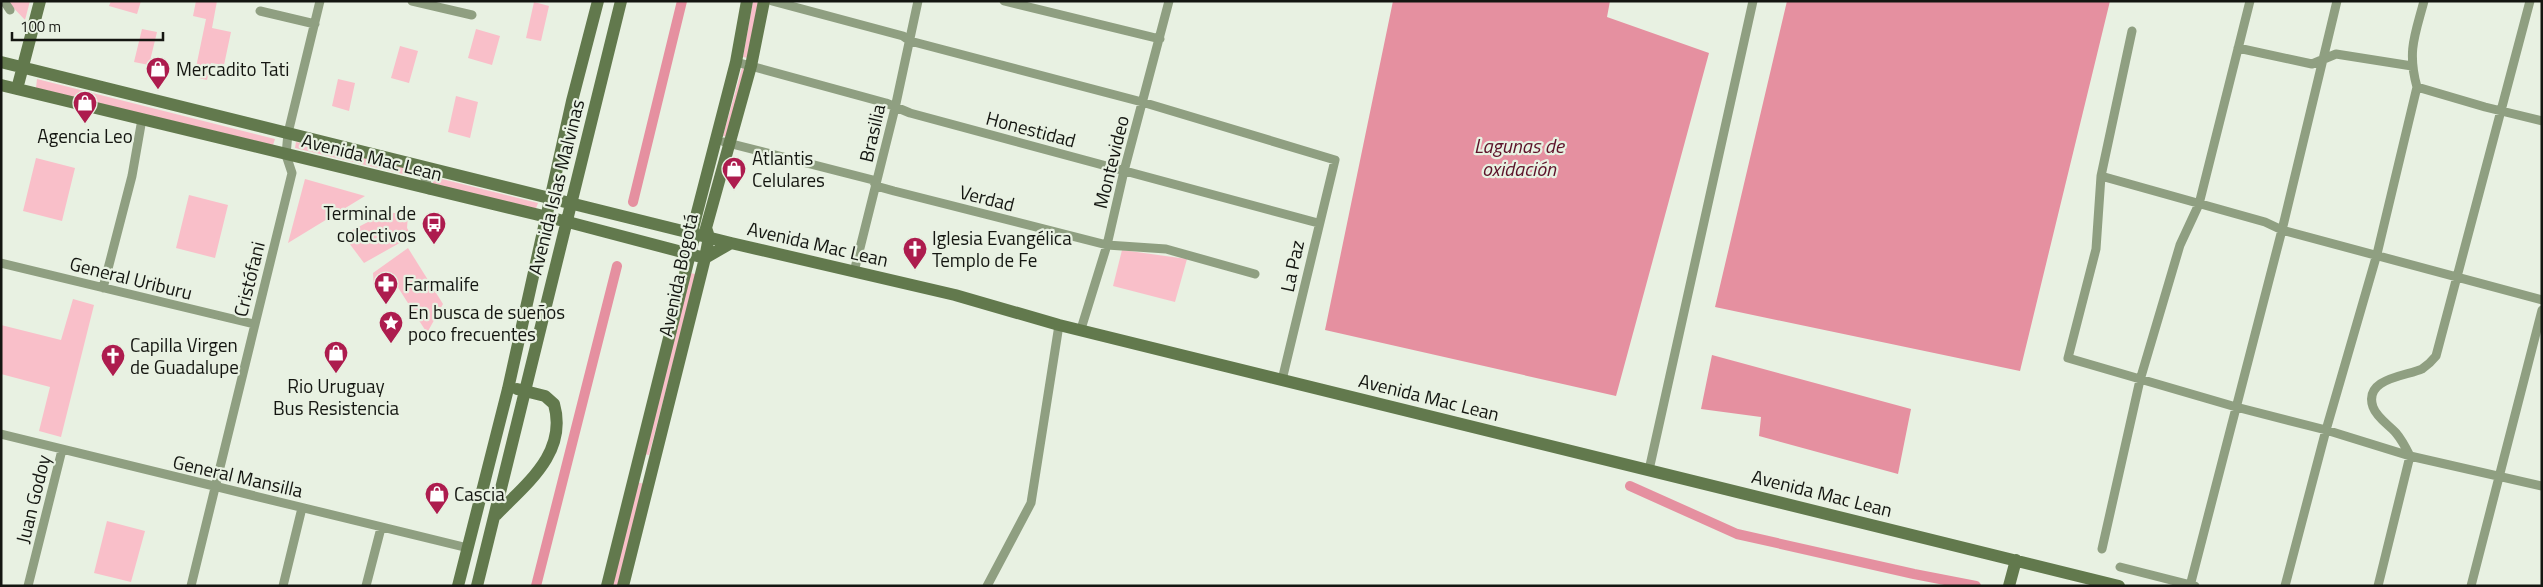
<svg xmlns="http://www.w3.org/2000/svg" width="2543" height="587" viewBox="0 0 2543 587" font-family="'Titillium Web',sans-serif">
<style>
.green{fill:#f9bfc9}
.water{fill:#e590a0}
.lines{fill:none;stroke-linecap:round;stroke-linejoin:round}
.canal{stroke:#e590a0;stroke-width:10}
.street{stroke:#8f9f81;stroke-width:9}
.secondary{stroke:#62794d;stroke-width:12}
.labels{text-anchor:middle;stroke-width:4.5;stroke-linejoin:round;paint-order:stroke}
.poi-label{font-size:19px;fill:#141611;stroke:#e8f1e2;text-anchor:start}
.street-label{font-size:19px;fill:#141611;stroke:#e8f1e2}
.water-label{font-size:20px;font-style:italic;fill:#5d1229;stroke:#e8f1e2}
</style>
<rect width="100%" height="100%" fill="#e8f1e2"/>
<path class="green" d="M7 1H30L25 20Z
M111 1H141L137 14 109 6Z
M196 1H217L212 28 231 32 224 65 211 63 207 80 194 77 206 19 193 16Z
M753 1 758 2 748 58 743 57Z
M534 2 549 6 541 41 526 38Z
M142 29 157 32 149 65 134 62Z
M476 29 500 36 492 65 468 58Z
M400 46 418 51 409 83 391 78Z
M742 68 747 69 728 137 723 136Z
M37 79 275 139 273 145 36 88Z
M338 79 355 83 349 111 332 106Z
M456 96 478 102 470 138 448 132Z
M296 142 413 169 411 176 295 148Z
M36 158 75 168 62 221 23 211Z
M434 177 538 203 535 211 432 185Z
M305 179 365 196 288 243Z
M189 195 228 205 215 258 176 248Z
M387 212 408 215 407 228 412 236 364 263 343 235Z
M408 248 443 304 427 333 392 278 374 290 373 273Z
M1122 250 1187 259 1175 302 1113 286Z
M689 273 696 274 649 455 643 454Z
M73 299 94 305 61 437 39 431 50 387 1 374V325L61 340Z
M637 482 644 484 619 586H612Z
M107 521 145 531 131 582 94 573Z"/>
<path class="water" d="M1393 1H1610L1607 17 1709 53 1616 396 1325 330Z
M1787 1H2110L2020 371 1715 307Z
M1712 355 1911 409 1898 474 1759 436 1761 417 1701 409Z"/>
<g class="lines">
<path class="canal" d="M633 202 682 1
M1630 486 1737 534 1914 574 1976 586
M536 586 617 266"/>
<path class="street" d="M4 1 10 10
M412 1 472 15
M772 1 903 36 910 41 1142 102 1335 160 1282 380
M1004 1 1160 39
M260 11 315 24
M2132 31 2101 176 2096 249 2068 358 2236 407 2326 430 2410 456 2542 486
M2238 48 2312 64 2336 54 2412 66
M736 62 886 103 910 113 1318 223
M2417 87 2485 107 2542 121
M724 142 873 180 876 186 894 191 1107 245 1166 249 1255 274
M421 166 429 190
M2101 176 2265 222 2282 230 2542 300
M1 263 254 324
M854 272 895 108 918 1
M103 288 132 176 142 119
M1081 329 1107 245 1124 171 1169 1
M1 434 468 548
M1649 470 1753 1
M2102 549 2140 380 2180 245 2199 204 2250 1
M2120 567 2195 586
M28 586 62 450
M191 586 292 173 286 155 288 133 320 1
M283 586 302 508
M366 586 381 528
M987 586 1031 503 1059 325
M2190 586 2282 230 2337 1
M2285 586 2326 430 2377 254 2417 87C2407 51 2415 35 2424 1
M2378 586 2410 456C2406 448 2402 440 2396 433 2389 425 2377 418 2373 407 2363 378 2407 376 2422 369 2428 365 2432 361 2436 356L2530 1
M2471 586 2542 310"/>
<path class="secondary" d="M1 62 731 243 955 295 1059 325 2119 586
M1 85 568 222 705 258 731 243
M17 89 40 1
M496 515C526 484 568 453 554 404L545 396 517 389
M458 586 508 389 572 101 598 1
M477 586 621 1
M607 586 695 234 693 228 736 62 747 1
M623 586 705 258 709 237 706 228 751 66 764 1
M2009 586 2016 560"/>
</g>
<defs>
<symbol id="shop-pin" viewBox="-11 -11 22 30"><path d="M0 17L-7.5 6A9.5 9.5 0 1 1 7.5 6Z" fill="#ad1c4e" stroke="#e8f1e2"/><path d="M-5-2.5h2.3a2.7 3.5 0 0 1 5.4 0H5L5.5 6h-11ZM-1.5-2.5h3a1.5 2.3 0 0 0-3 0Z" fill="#fff"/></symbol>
<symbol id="bus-pin" viewBox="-11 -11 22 30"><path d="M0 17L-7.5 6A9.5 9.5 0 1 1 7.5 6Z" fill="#ad1c4e" stroke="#e8f1e2"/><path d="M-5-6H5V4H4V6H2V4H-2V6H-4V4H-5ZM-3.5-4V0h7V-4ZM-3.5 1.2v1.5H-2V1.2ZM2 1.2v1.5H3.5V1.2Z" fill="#fff"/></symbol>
<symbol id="church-pin" viewBox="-11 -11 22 30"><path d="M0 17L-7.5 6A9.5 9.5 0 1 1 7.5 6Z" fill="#ad1c4e" stroke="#e8f1e2"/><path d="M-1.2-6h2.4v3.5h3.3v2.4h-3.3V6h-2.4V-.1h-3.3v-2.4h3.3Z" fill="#fff"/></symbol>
<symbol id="pharmacy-pin" viewBox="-11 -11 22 30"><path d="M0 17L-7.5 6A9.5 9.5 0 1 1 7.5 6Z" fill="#ad1c4e" stroke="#e8f1e2"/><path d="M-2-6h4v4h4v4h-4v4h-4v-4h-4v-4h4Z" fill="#fff"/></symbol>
<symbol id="sight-pin" viewBox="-11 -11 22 30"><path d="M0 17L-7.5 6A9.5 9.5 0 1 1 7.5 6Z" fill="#ad1c4e" stroke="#e8f1e2"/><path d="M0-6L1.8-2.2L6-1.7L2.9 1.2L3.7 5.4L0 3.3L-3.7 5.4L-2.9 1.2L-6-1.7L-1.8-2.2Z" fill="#fff"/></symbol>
</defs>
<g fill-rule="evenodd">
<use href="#shop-pin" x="144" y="55" width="28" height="38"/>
<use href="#shop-pin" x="71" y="89" width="28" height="38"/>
<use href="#shop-pin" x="720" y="155" width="28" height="38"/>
<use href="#bus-pin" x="420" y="210" width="28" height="38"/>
<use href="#church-pin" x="901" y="235" width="28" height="38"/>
<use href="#pharmacy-pin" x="372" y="270" width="28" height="38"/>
<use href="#sight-pin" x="377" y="309" width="28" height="38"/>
<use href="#shop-pin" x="322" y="339" width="28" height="38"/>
<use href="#church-pin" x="99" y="342" width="28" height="38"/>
<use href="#shop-pin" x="423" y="480" width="28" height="38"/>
</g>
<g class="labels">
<g class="poi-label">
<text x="176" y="76">Mercadito Tati</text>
<text x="85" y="143" text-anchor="middle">Agencia Leo</text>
<text x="752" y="165">Atlantis<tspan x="752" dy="22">Celulares</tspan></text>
<text x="416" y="220" text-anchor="end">Terminal de<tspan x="416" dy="22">colectivos</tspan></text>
<text x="932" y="245">Iglesia Evangélica<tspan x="932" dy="22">Templo de Fe</tspan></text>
<text x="404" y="291">Farmalife</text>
<text x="408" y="319">En busca de sueños<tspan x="408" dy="22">poco frecuentes</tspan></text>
<text x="130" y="352">Capilla Virgen<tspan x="130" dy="22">de Guadalupe</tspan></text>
<text x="336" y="393" text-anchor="middle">Rio Uruguay<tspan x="336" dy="22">Bus Resistencia</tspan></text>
<text x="454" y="501">Cascia</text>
</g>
<g class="street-label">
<text transform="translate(1031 129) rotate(15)" y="7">Honestidad</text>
<text transform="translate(872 133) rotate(-77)" y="7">Brasilia</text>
<text transform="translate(372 157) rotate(14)" y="7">Avenida Mac Lean</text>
<text transform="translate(1111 162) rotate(-76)" y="7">Montevideo</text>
<text transform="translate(556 187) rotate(-76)" y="7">Avenida Islas Malvinas</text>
<text transform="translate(987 198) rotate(14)" y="7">Verdad</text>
<text transform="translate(818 244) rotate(13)" y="7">Avenida Mac Lean</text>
<text transform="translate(1292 266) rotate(-78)" y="7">La Paz</text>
<text transform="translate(678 275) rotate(-78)" y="7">Avenida Bogotá</text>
<text transform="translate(131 278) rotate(14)" y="7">General Uriburu</text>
<text transform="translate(249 279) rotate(-76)" y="7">Cristófani</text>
<text transform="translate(1429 397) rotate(14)" y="7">Avenida Mac Lean</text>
<text transform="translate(238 476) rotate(13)" y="7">General Mansilla</text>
<text transform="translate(1822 493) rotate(14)" y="7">Avenida Mac Lean</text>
<text transform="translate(33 499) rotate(-76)" y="7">Juan Godoy</text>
</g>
<g class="water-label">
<text x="1519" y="153">Lagunas de<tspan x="1519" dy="23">oxidación</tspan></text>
</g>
</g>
<rect width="2543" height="587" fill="none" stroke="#141611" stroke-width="5"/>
<path d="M12 32v8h151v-8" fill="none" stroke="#141611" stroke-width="2.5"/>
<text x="20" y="32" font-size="15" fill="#141611" stroke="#e8f1e2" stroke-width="4" paint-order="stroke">100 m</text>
</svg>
